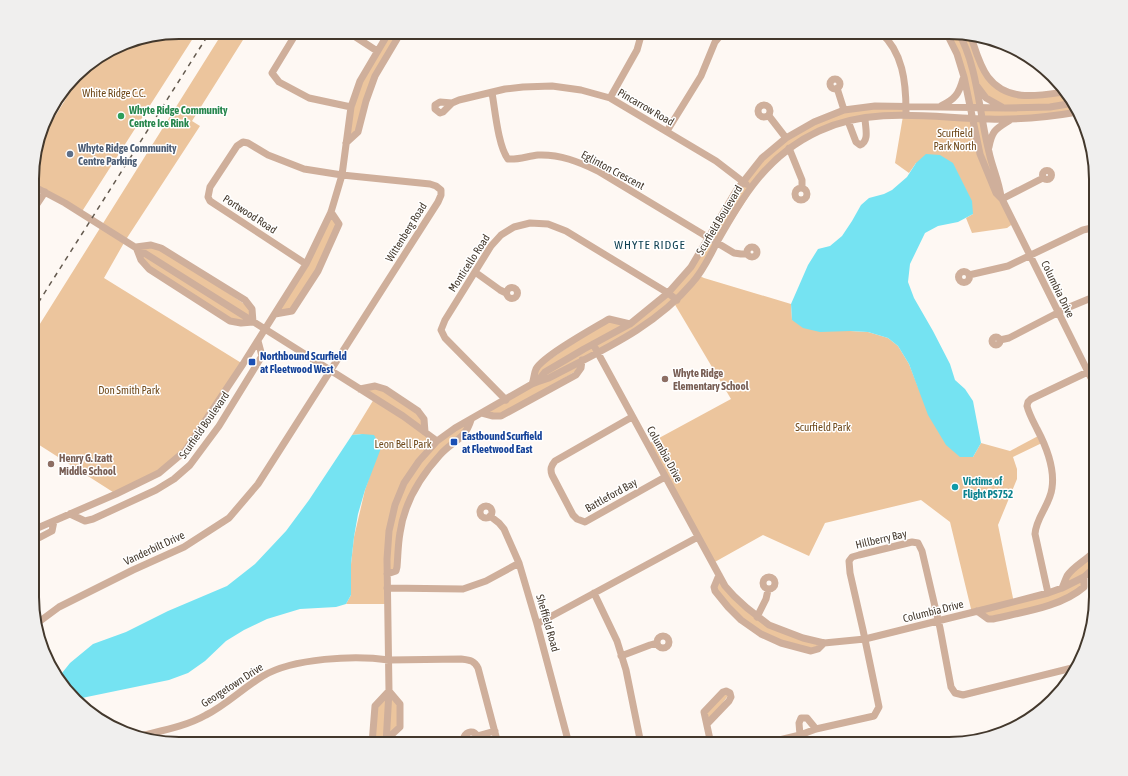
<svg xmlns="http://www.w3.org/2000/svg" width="1128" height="776" viewBox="0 0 1128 776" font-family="'Asap Condensed',sans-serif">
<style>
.green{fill:#ecc59d;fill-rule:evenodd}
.water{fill:#75e3f2}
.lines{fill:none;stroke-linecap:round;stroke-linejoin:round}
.minor{stroke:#cfaf9b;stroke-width:7}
.rail{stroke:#645a4f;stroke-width:1.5;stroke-dasharray:5 5;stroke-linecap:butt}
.leisure-dot{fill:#2e9e5b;stroke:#fff;stroke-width:1.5}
.service-dot{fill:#5c6f8a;stroke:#fff;stroke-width:1.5}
.transit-dot{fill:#1a4fb4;stroke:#fff;stroke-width:1.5}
.education-dot{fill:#8d6e63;stroke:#fff;stroke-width:1.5}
.culture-dot{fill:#0f9aa8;stroke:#fff;stroke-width:1.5}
.labels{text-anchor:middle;stroke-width:3;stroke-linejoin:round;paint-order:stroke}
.park-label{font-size:11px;fill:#6f491a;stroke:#fff}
.street-label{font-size:11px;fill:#43382c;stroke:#fff}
.leisure-label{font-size:11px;font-weight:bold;fill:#27864d;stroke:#fff;text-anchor:start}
.service-label{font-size:11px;font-weight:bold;fill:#4e5e75;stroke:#fff;text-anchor:start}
.transit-label{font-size:11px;font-weight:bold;fill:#164399;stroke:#fff;text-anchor:start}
.education-label{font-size:11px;font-weight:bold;fill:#785e54;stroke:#fff;text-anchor:start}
.culture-label{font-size:11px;font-weight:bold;fill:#0d838f;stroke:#fff;text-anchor:start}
.neighbourhood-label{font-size:12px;letter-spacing:1px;fill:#104254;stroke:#fff}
.rim{fill:none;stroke:#43382c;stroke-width:2}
</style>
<rect width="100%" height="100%" fill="#fef8f3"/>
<path class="green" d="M179 32H197L81 213 33 186V160L39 142 87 65 123 43Z
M223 32H248L192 121 200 126 125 241 104 278 243 364 185 451 159 473 116 494 33 441V335Z
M389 32H399L375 76 358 132 346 143 360 81Z
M946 32H959L970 34 987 77 1011 94 1064 92 1076 106 1078 112 982 119 989 151 1014 223 1007 228 972 233 966 218 973 214 916 163 909 173 895 163 903 116 865 118 819 131 768 166 698 275 704 278 791 304 792 320 850 331 868 332 888 338 898 346 909 364 918 387 973 457 981 443 1010 451 1040 435 1044 442 1013 457 1017 469V479L998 525 1014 603 1063 589 1066 577 1096 549V566L1084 577 1085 587 1066 599 990 620 972 613 950 522 921 500 825 523 809 556 763 535 713 563 648 444 731 399 674 303 589 357 581 368 501 416 482 413 532 385 536 369 609 319 630 324 691 267 743 181 786 138 844 110 906 106 903 116 982 119 980 108H971L964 77ZM975 84 998 105 980 108Z
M331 212 339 224 318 271 292 311 275 314Z
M136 247 161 248 252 309 253 322 230 321 149 269Z
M375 386 418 411 425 432 437 441 471 420 468 430 440 454 407 507 397 567 387 575 389 604H346L351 595V564L354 537 365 490 372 469 362 434 352 435 374 399 360 389Z
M719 575 725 586 769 625 824 643 818 649 781 643 741 620 715 591Z
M389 691 400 704V727L386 744H372L375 706Z
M723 692 730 693 707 724 704 712Z"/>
<path class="water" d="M926 154 940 155 953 163 972 201 973 214 958 222 938 226 925 233 910 264 908 282 914 298 933 331 950 364 955 380 965 389 973 401 981 443 973 457H960L946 445 928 415 909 364 898 346 888 338 868 332 850 331 820 332 803 328 792 320 791 304 808 265 818 249 830 246 842 236 852 221 861 205 869 198 884 194 892 190 907 177 916 163Z
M362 434 374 435 381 448 365 490 358 514 354 537 351 564V595L346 604 336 607 300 609 267 619 244 630 226 641 205 661 188 673 169 680 77 699 58 678 70 663 93 644 126 632 168 611 227 586 255 564 286 531 309 500 352 435Z"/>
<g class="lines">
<path class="minor" d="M297 32 272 73 279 82 309 98 351 107
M348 32 377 51
M880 32C903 52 906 82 906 111
M946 32 957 54 964 77 980 154 996 193 1002 199 1096 388
M958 32C978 66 979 114 989 152 992 167 999 181 1001 197
M970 34C975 48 979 65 988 77 1007 102 1037 96 1064 92
M830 84a5 5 0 1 1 10 0a5 5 0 1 1-10 0Z
M977 86 986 98 1002 107
M837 88 844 110
M492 93C495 109 498 146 508 159 518 160 528 156 538 155 560 154 579 162 598 171L734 253 741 254H747
M610 98 637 50 642 32
M440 102 452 103 443 112 440 113 435 109V105Z
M452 103 459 100 505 89 523 87 552 86 581 90 610 98 716 161 746 184
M758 111a6 6 0 1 1 12 0a6 6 0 1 1-12 0Z
M941 106C955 99 959 94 963 79
M769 116 786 138
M848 121 856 142 860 145C870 141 865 127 865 118
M667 131 701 76 715 42 720 36 730 32
M346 143 358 132 366 101 375 76 400 34 399 32
M989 147C992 130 996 129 1010 120
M789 148 802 180V188
M1042.5 175a4.5 4.5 0 1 1 9 0a4.5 4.5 0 1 1-9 0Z
M33 186 65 203 403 416 437 441
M795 194a6 6 0 1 1 12 0a6 6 0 1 1-12 0Z
M1002 199 1043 178
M33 210 45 192
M151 245 161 248 245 300 252 309 253 322 241 323 230 321 149 269 141 260 136 247Z
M747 252a5 5 0 1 1 10 0a5 5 0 1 1-10 0Z
M958.5 277a5.5 5.5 0 1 1 11 0a5.5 5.5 0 1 1-11 0Z
M475 272 500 290 506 293
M969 275 1008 266 1083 230 1096 227
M506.5 293a5.5 5.5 0 1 1 11 0a5.5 5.5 0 1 1-11 0Z
M275 314 292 311 318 271 339 224 331 212
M992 341a4 4 0 1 1 8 0a4 4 0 1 1-8 0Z
M1000 340 1009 338 1067 308 1096 296
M593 344 725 586 734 596 747 608 769 625 803 638 824 643 865 639 986 609 1048 593 1062 588 1084 577 1096 566
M537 382 549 378C600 351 654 328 692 283 703 271 710 256 717 242 744 195 767 155 819 131 872 106 933 118 989 119 1019 120 1049 117 1078 112
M532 384C534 380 534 373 536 369 543 356 594 328 609 319L630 324
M360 389 375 386 385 389 418 411 424 419 425 432
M506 400 445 338 441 330 445 320 491 246 501 235 514 227 530 223 548 224 566 231 668 293 677 300
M482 413 493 416H501L576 375 581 368 582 360
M632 417 555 461C551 466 550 469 552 475L573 515 577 519 585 522 665 477
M480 512a6 6 0 1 1 12 0a6 6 0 1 1-12 0Z
M70 514 85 521 93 519 156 490 174 479 190 465 219 426 262 356 258 341
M490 516 499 523 504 529 519 563 537 624 569 744
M33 530 116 494 159 473 185 451 243 364 306 264 331 212 342 175 351 107 360 81 389 32
M33 541 52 531 54 521
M387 574 396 571 397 567C398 555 398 544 400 533 404 504 420 477 440 455 452 441 465 440 471 420
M719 575 714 587 715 591 728 607 741 620 761 634 781 643 811 651 818 649 824 643
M763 583a6 6 0 1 1 12 0a6 6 0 1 1-12 0Z
M387 588 463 589 486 581 519 563
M1062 588C1064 584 1065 580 1067 576 1074 565 1088 560 1096 549
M594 593 617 641 626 670 641 744
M1048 593 1035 534C1036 517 1050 505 1052 488 1055 468 1046 446 1037 429 1033 421 1029 414 1027 406L1028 402 1031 399 1096 368
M977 611 988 619H993C1022 612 1061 607 1084 587V577
M757 617 766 599 768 590
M36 624 59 607 133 570 184 547 229 518 258 484 281 448 438 202 441 195V190L436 186 430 184 342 175 304 169 268 155 248 143 243 142 237 146 210 187 208 197 210 201 306 264
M537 624 698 537
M657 642a6 6 0 1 1 12 0a6 6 0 1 1-12 0Z
M621 656 650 645 657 643
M707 724 729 701 731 697 730 693 726 691 723 692 704 712 711 744
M800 735 799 723 801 718H807L816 729
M477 736 495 731
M136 737C159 731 185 727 206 715 226 705 243 688 263 676 293 658 355 655 389 660L461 659C469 660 474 660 478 668L498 744
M291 744 294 741 297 740 302 744
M372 744 375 706 389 691 400 704V727L387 739
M386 744 389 691 387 559 389 531 395 505 404 483 419 461 437 441 455 428 532 384 537 382 545 372 584 349 630 324 668 293 691 267 736 191 762 158 786 138 814 122 844 110 875 106 1006 108 1050 107 1074 103
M468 744 465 742 464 737C467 731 474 730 477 736L476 741 474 744
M763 744 800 735 816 729 874 716 879 707 863 630 850 573 849 561 852 557 859 555 912 542 918 543 922 551 940 628 951 687 955 693 963 695 1076 667"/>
<path class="rail" d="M33 311 210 32"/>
</g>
<circle class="leisure-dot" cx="121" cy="116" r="4"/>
<circle class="service-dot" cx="70" cy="154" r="4"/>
<g class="transit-dot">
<rect x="248" y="358" width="8" height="8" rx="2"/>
<rect x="450" y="438" width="8" height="8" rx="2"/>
</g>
<g class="education-dot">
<circle cx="665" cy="379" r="4"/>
<circle cx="51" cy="464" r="4"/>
</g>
<circle class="culture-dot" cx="955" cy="487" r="4"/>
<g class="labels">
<g class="park-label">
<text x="114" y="97">White Ridge C.C.</text>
<text x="955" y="137">Scurfield<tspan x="955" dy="13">Park North</tspan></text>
<text x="129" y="394">Don Smith Park</text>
<text x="823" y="431">Scurfield Park</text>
<text x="403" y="448">Leon Bell Park</text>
</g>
<g class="street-label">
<text transform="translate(646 107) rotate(30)" y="4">Pincarrow Road</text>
<text transform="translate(613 170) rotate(28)" y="4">Eglinton Crescent</text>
<text transform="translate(250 214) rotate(33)" y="4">Portwood Road</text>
<text transform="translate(719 220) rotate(-59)" y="4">Scurfield Boulevard</text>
<text transform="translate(406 232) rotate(-58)" y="4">Wittenberg Road</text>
<text transform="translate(469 263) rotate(-57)" y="4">Monticello Road</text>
<text transform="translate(1058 289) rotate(64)" y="4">Columbia Drive</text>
<text transform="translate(204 425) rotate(-55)" y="4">Scurfield Boulevard</text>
<text transform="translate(665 454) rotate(61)" y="4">Columbia Drive</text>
<text transform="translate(611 495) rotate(-29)" y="4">Battleford Bay</text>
<text transform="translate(881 539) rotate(-13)" y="4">Hillberry Bay</text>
<text transform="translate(154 548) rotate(-25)" y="4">Vanderbilt Drive</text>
<text transform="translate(933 611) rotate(-14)" y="4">Columbia Drive</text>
<text transform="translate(548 623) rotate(74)" y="4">Sheffield Road</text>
<text transform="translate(232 685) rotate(-33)" y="4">Georgetown Drive</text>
</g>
<g class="leisure-label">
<text x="129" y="114">Whyte Ridge Community<tspan x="129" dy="13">Centre Ice Rink</tspan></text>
</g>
<g class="service-label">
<text x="78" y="152">Whyte Ridge Community<tspan x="78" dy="13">Centre Parking</tspan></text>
</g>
<g class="transit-label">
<text x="260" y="360">Northbound Scurfield<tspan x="260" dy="13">at Fleetwood West</tspan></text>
<text x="462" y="440">Eastbound Scurfield<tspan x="462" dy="13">at Fleetwood East</tspan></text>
</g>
<g class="education-label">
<text x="673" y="377">Whyte Ridge<tspan x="673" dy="13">Elementary School</tspan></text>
<text x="59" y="462">Henry G. Izatt<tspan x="59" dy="13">Middle School</tspan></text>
</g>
<g class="culture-label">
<text x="963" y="485">Victims of<tspan x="963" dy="13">Flight PS752</tspan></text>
</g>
<g class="neighbourhood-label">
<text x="650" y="249">WHYTE RIDGE</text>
</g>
</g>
<path d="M0 0H1128V776H0ZM179 39H949A140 140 0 0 1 1089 179V597A140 140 0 0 1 949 737H179A140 140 0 0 1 39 597V179A140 140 0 0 1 179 39Z" fill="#f0efee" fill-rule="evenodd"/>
<path class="rim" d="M179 39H949A140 140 0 0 1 1089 179V597A140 140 0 0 1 949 737H179A140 140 0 0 1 39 597V179A140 140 0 0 1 179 39Z"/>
</svg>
